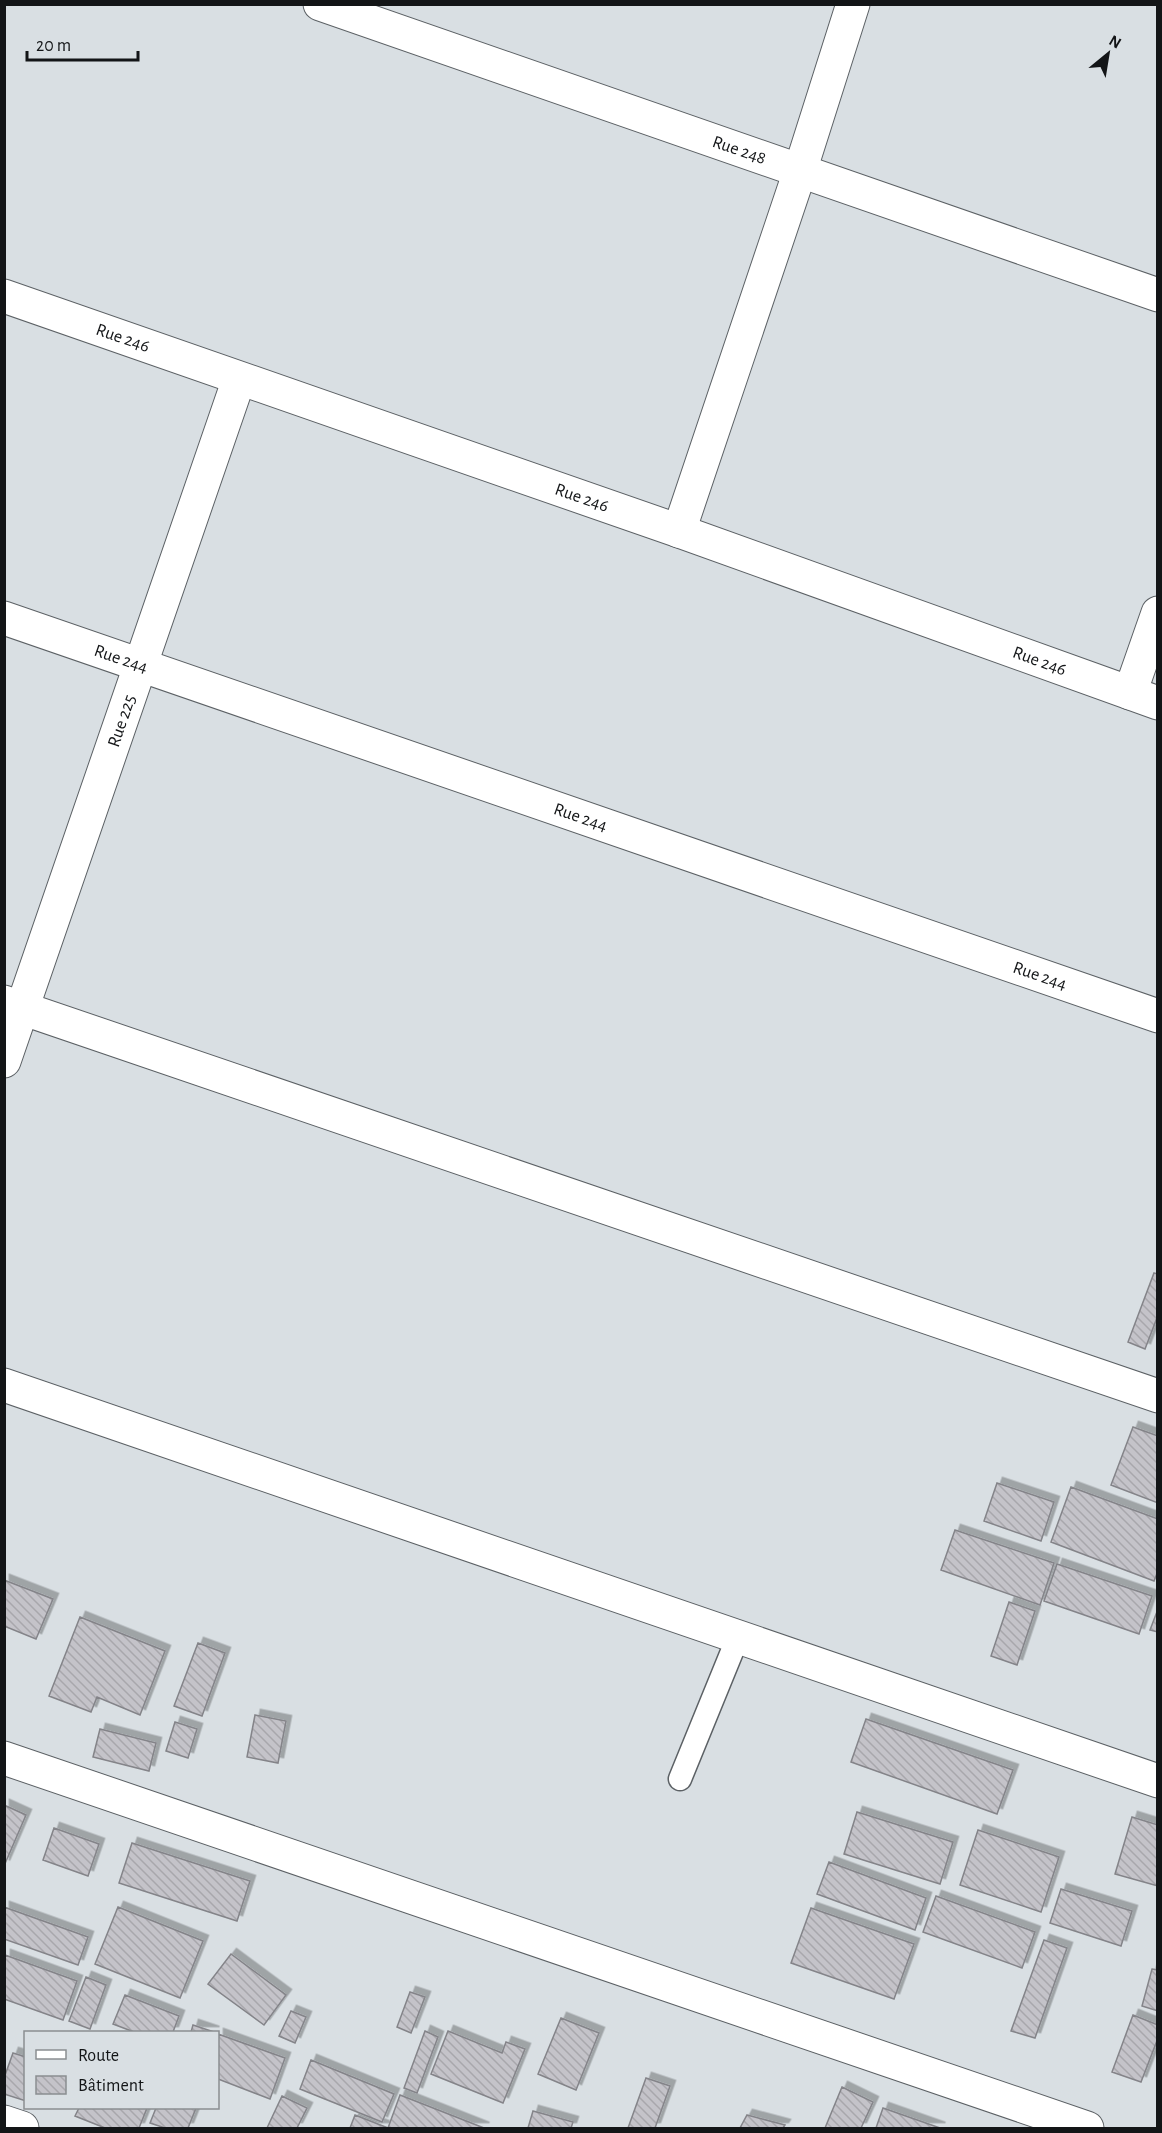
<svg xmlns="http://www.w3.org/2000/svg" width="1162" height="2133" viewBox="0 0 1162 2133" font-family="'Alegreya Sans',sans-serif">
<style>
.building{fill:url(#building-back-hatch);stroke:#848489;stroke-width:1.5;filter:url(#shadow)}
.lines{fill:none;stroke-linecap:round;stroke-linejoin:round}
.service-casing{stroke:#5c6165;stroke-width:25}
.minor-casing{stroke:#5c6165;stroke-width:35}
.service{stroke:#fff;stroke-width:22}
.minor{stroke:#fff;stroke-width:33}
.labels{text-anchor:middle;stroke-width:4.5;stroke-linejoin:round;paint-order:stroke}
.street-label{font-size:18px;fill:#131517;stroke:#d9dfe3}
</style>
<defs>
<pattern id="building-back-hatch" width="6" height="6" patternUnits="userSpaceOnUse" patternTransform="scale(1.5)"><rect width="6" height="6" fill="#c4c3c9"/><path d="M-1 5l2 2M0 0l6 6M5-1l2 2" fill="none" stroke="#a8a7ac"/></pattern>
<filter id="shadow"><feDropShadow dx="5.5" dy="-5.5" stdDeviation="0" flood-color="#0004"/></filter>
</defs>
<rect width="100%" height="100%" fill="#d9dfe3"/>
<path class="building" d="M1154 1273 1158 1274V1315L1145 1349 1128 1342Z
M1133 1427 1158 1436V1503L1111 1485Z
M997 1483 1054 1502 1041 1541 984 1521Z
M1071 1487 1158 1519V1571L1154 1581 1051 1542Z
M955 1530 1054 1563 1040 1605 941 1570Z
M1057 1564 1152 1596 1139 1634 1044 1601Z
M4 1580 53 1599 36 1639 4 1626Z
M1009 1602 1035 1611 1017 1665 991 1656Z
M1158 1609V1632L1150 1630Z
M80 1617 165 1651 140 1715 97 1697 91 1712 49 1696Z
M198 1643 225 1653 202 1716 174 1706Z
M255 1715 286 1721 278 1763 247 1757Z
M866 1719 1013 1770 997 1814 851 1762Z
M175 1722 197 1729 188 1758 166 1751Z
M100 1729 156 1743 149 1771 93 1757Z
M4 1805 26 1815 4 1866Z
M857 1812 953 1842 940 1884 844 1854Z
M1132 1817 1158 1825V1886L1115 1874Z
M54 1828 99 1844 88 1876 43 1860Z
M978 1830 1059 1857 1041 1912 960 1885Z
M132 1843 250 1881 237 1921 119 1883Z
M829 1862 926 1898 915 1930 817 1894Z
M1061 1889 1132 1911 1121 1946 1050 1923Z
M936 1896 1035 1932 1022 1968 923 1932Z
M4 1907 88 1937 78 1965 4 1939Z
M118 1907 203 1941 180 1998 95 1964Z
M811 1908 914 1944 894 1999 791 1963Z
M1044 1940 1067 1948 1035 2038 1011 2031Z
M231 1954 286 1995 264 2025 208 1984Z
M5 1955 77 1981 63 2020 4 1999Z
M1152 1969 1158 1970V2011L1142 2006Z
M86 1977 106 1985 90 2029 69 2021Z
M410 1992 425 1997 411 2033 397 2027Z
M125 1995 179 2016 173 2032H134L113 2024Z
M291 2011 306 2017 295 2043 279 2036Z
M1133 2015 1158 2025V2038L1141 2082 1112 2072Z
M561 2018 599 2033 576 2090 538 2074Z
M193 2025 214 2032H191Z
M425 2031 438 2037 417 2093 404 2088Z
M448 2031 502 2053 506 2042 525 2049 503 2103 431 2074Z
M218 2034 285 2058 270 2099 218 2079Z
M13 2053 26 2057V2101L4 2094V2078Z
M311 2060 394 2094 382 2122 300 2089Z
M646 2078 670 2086 655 2128H628Z
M842 2087 873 2102 861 2128H825Z
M400 2095 484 2128H388Z
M282 2096 307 2108 297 2128H267Z
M79 2108H147L139 2128H105L75 2116Z
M156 2108H196L188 2128H165L150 2123Z
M883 2108 940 2128H876Z
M533 2111 573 2122 571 2128H528Z
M355 2115 388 2128H350Z
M747 2115 785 2125 783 2128H740Z"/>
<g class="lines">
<defs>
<path id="service" d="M680 1779 738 1637"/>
<g id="minor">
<path id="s1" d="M320 4 1158 295"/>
<path id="s2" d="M4 296 679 531 1158 703"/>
<path d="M679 531 800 171 853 4"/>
<path id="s3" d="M4 618 1158 1016"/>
<path d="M1130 693 1158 613"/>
<path d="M4 1002 1158 1396"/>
<path id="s4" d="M4 1061 239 379"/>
<path d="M4 1385 1158 1781"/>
<path d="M4 1758 1087 2128"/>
<path d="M4 2122 22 2128"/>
</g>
</defs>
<use href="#service" class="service-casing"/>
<use href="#minor" class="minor-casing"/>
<use href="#service" class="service"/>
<use href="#minor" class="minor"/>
</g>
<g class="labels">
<g class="street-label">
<text dy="6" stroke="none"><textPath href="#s1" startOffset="444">Rue 248</textPath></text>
<text dy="6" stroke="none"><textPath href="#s2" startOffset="126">Rue 246</textPath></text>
<text dy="6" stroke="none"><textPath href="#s2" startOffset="612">Rue 246</textPath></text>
<text dy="6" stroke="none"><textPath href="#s3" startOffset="124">Rue 244</textPath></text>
<text dy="6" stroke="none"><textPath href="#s2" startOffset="1098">Rue 246</textPath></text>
<text dy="6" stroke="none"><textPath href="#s4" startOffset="360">Rue 225</textPath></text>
<text dy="6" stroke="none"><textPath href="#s3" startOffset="610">Rue 244</textPath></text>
<text dy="6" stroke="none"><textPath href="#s3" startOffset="1096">Rue 244</textPath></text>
</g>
</g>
<rect width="1162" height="2133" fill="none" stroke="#131517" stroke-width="12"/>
<rect x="24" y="2031" width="195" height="78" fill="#d9dfe3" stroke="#8a8e91" stroke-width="1.5"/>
<rect x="36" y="2050" width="30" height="9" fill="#ffffff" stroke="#8a8e91" stroke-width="1.5"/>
<text x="78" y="2061" font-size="18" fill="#131517">Route</text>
<rect x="36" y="2076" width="30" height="18" fill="url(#building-back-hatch)" stroke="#8a8e91" stroke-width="1.5"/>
<text x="78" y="2091" font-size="18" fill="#131517">Bâtiment</text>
<g transform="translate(1108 54) rotate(30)" stroke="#d9dfe3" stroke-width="4.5" paint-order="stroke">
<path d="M0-4.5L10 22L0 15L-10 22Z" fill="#131517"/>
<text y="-9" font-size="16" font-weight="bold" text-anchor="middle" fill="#131517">N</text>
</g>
<path d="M27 51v9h111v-9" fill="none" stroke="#131517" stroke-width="3"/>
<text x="36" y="51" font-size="18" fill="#131517" stroke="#d9dfe3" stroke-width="4.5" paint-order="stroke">20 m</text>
</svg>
